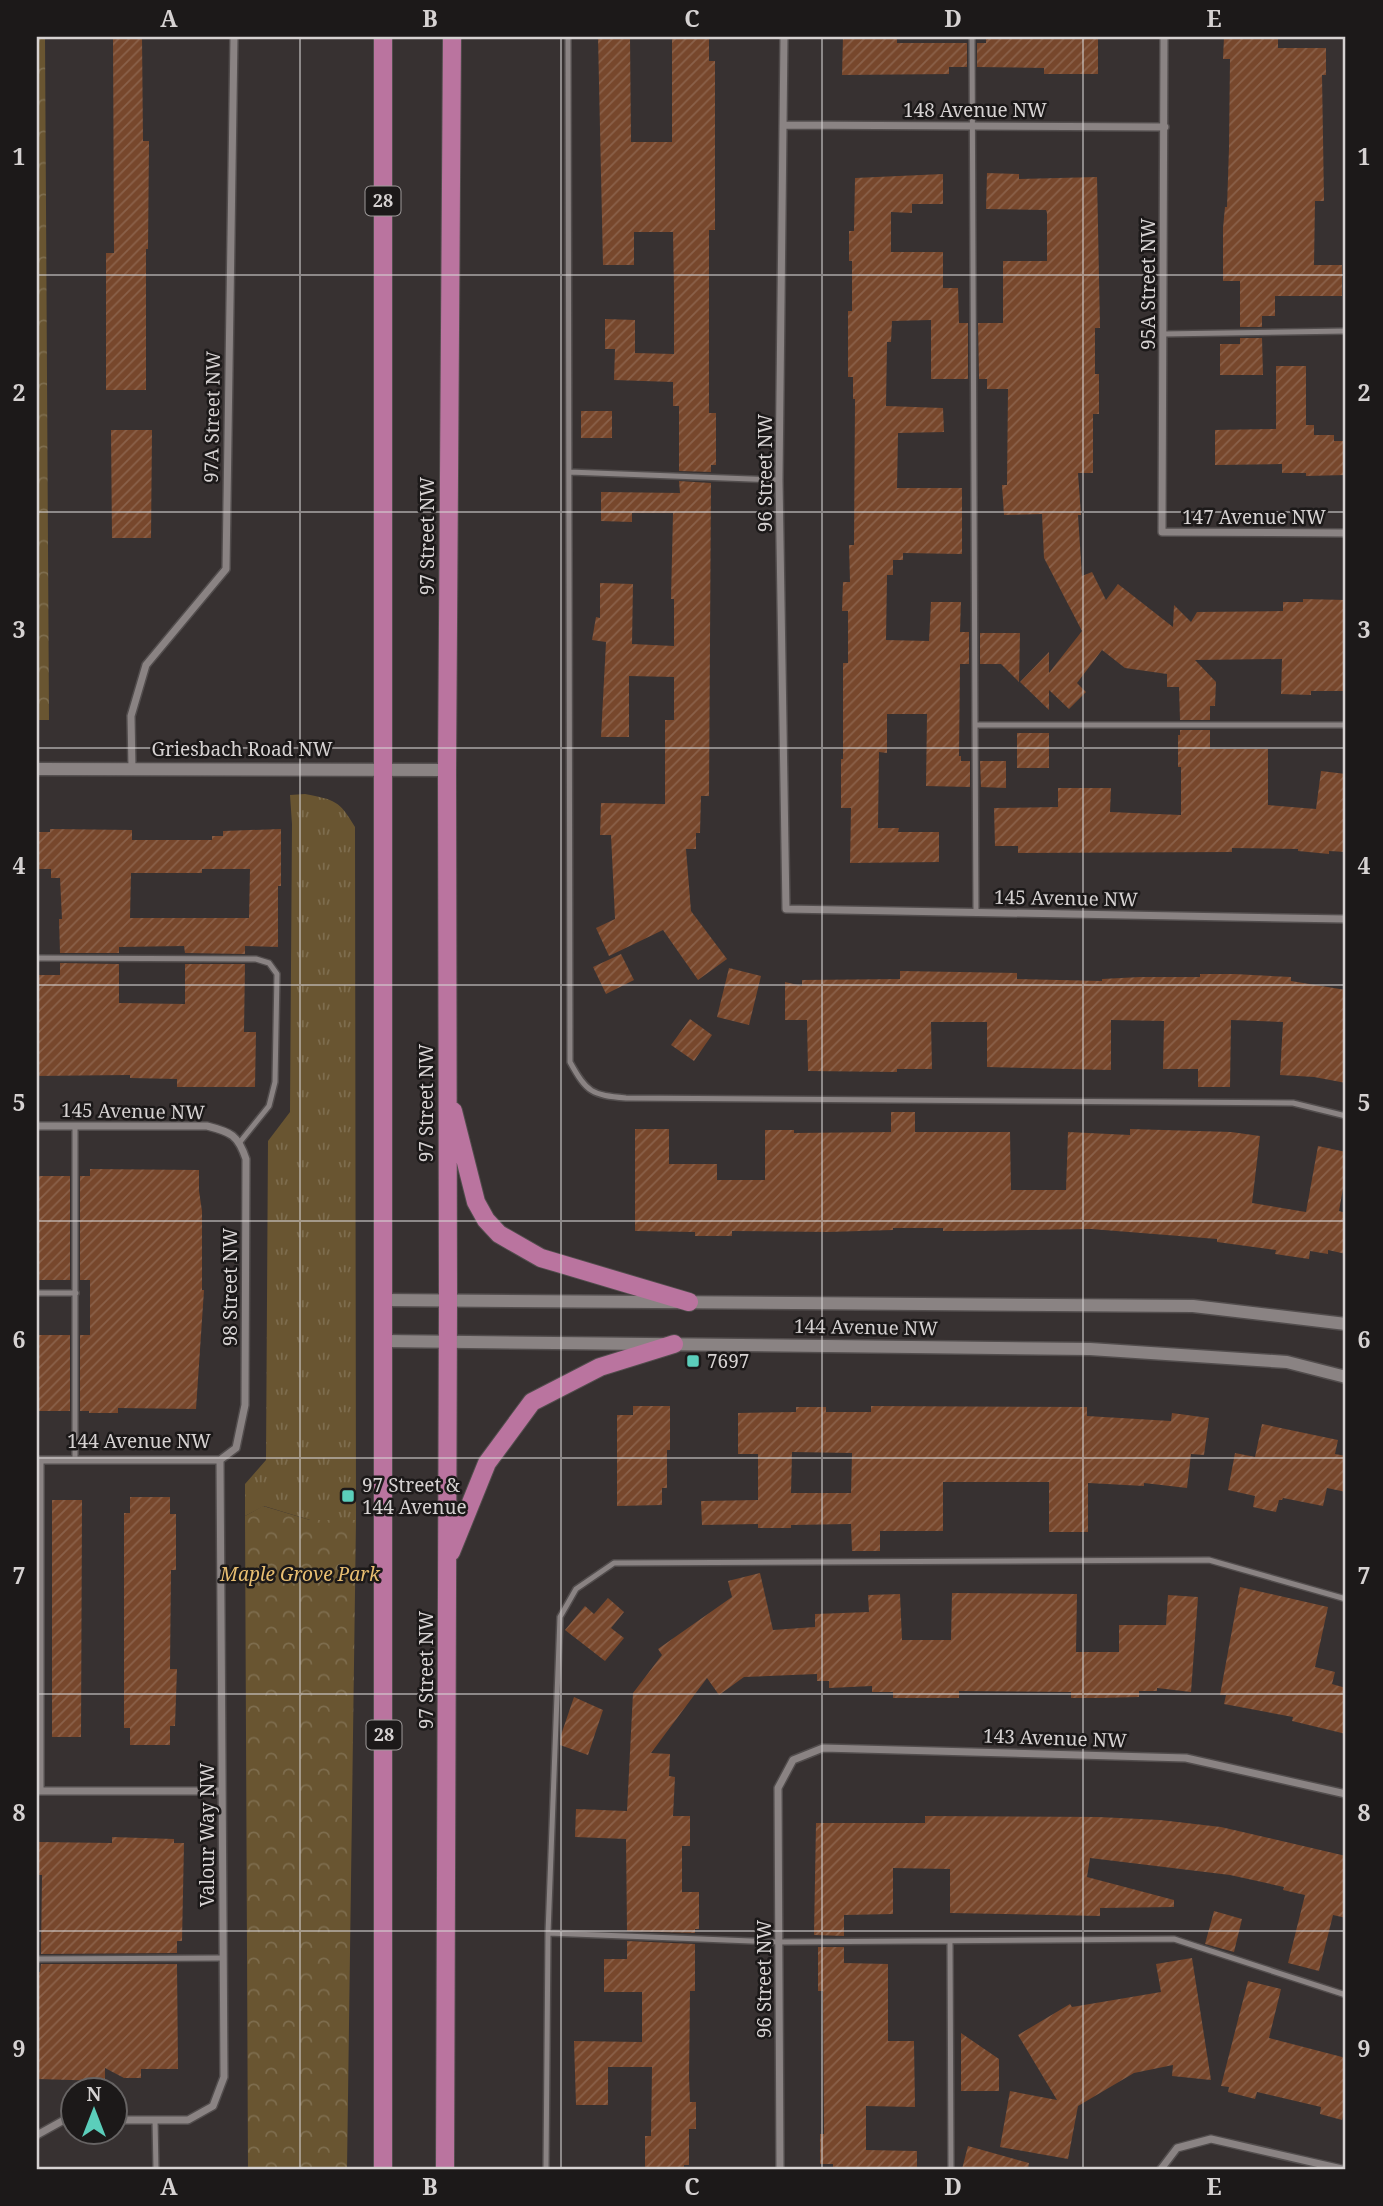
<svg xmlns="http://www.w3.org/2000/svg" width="1383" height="2206" viewBox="0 0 1383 2206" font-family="'Noto Serif',serif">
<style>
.grass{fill:url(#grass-tufts)}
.forest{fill:url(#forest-crowns)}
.building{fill:url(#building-hatch);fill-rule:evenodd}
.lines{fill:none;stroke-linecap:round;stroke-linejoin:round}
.service-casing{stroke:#524d4d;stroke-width:8}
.minor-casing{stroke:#524d4d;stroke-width:10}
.tertiary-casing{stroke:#524d4d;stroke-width:15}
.primary-casing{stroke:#524d4d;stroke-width:20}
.service{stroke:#8a8383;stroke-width:5}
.minor{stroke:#8a8383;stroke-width:7}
.tertiary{stroke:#8a8383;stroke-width:12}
.primary{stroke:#ba749f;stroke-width:18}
.grid{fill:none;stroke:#d6d2d2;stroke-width:2;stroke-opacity:0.55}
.poi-dot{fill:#5bcebb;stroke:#1c1919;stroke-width:2.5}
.labels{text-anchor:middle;stroke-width:5;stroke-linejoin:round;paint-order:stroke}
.shield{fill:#1c1919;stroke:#9e9a9a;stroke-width:2}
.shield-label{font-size:18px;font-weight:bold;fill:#d6d2d2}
.street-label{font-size:19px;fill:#d6d2d2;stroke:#1c1919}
.poi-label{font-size:19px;fill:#d6d2d2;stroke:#1c1919;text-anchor:start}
.park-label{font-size:19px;font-style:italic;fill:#e8be71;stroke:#1c1919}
.neatline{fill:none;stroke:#d6d2d2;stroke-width:2.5}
.grid-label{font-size:23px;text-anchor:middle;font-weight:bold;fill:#d6d2d2}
</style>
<defs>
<pattern id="grass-tufts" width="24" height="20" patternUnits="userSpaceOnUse" patternTransform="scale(1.75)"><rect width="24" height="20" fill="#695531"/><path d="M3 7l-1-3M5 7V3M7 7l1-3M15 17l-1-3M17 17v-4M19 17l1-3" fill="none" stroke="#7e6d4e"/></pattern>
<pattern id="forest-crowns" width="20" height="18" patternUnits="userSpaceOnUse" patternTransform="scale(1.75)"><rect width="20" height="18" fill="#695531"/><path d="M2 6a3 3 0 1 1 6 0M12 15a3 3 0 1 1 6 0" fill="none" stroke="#7e6d4e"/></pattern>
<pattern id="building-hatch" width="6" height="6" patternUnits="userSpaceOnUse" patternTransform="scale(1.75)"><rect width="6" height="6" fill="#77472c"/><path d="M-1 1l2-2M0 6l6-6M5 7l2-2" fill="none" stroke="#8a614a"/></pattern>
</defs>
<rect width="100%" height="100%" fill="#373131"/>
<path class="grass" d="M305 794C335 800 339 800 355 827L356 1520H310L264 1506 245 1516V1484L266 1460 268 1141 290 1112 292 824 290 795Z"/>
<path class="forest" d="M37 37H45L49 720H37Z
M263 1506 310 1520H356L347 2169H248L245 1516Z"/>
<path class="building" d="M113 37H142L143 141H149L148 249H146V390H106V253H114Z
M598 37H630L631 142H672V37H709V61H715V230H709V413H716V465H711V472L679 471V406H673V382L614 380 615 349H605V319L635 320V353L674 354V289L673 232H634V265H603Z
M843 37H897V43H967V67H949V74L842 75Z
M1098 37V74H1044V68L977 67V43H986V38Z
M1224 37H1278V48H1326V75H1322L1324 201H1315L1314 265H1342V296H1275V316H1262V327H1240V281H1223V228L1225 207H1227L1229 148 1230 59H1223Z
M987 173 1019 174V179L1097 177 1100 328H1095V374H1099V414H1093V473H1078L1081 515H1078L1082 576 1092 572 1106 600 1118 584 1173 627 1174 605 1191 622 1197 612 1283 611V602H1303V599L1346 600V691H1311V695L1281 694 1282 659 1195 660 1216 682 1215 706H1210V720H1180L1179 687H1167V674L1125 668 1102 650 1077 683 1086 692 1069 709 1049 690V710L1020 682 1049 652V673L1082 631 1044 558 1042 514 1004 515 1002 485H1007L1008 389H987V379H979L978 323H1003V261H1047V213L1046 210 986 209Z
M943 174V204H912V213L891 212V252H943V288H958L959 323H968V379H931V320L892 321 891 342H887L886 406 943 408 944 432 898 433 897 488H962V554L903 553V560H893V575H887L886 640 929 641 931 602H961L960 632H969V664H960L959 756H961V761H970V787L926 786 927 714H887V753L879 752 878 828H899L898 832H939V862L850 863 851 808H841V759H843V663H848V611H842L843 582H850L849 545H854L855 399H853V377H848V311H852V261H849V231H854L855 178Z
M1240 338H1262L1263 375H1220V344H1240Z
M1276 366H1306V425H1314V435H1334V441H1346V475L1306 476V473H1282V464L1215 465V430L1276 429Z
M581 411H612V438H581Z
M111 430H152L151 538H112Z
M679 481 711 483 709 796H701L700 833H696V849H686L691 911 727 959 698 980 663 930 609 956 596 928 615 919 611 835H600L601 803 665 804V720H674V677L629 676V737H601L606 642 592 640 596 617 600 618V583L633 584 632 644 674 646V599H671L673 513H632V522L601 521V492L680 493Z
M980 633H1020L1019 682 1001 664H980Z
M1180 730H1210V749H1268V805L1316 809 1321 771 1346 774V852L1329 851V854L1298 851V849L1232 848V852L1018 853V846H995L994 808 1058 807V788H1111L1110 812 1181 815V767H1178V735H1180Z
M1017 733H1049V768H1017Z
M980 761H1006V788L981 787Z
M50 829 132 830V840H212V836H223V831L281 829V886H278V947L245 946V954L185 953 184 946 119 947V953H60L59 919H62L60 878H51V869H37V832H50ZM202 869H250L249 918H130L131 873H202Z
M621 954 634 980 606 994 593 967Z
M60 963 119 964V1003L185 1004V964H245L244 1032H256L255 1087H177V1079L130 1078V1075L37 1076V975H60Z
M729 968 761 976 749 1025 717 1017Z
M900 971 1017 973V979L1102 981V979L1140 977H1200V974H1234L1291 977V981L1346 990V1083L1314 1077 1280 1075 1283 1022 1231 1020 1230 1087H1198V1069H1163L1164 1021 1111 1020V1070L987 1067V1022H931L932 1069H897V1072L808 1071 807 1020H785V982L802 986V980L900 979Z
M690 1019 712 1035 694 1061 671 1045Z
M891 1112H915V1132H1010L1011 1190H1066L1068 1132 1130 1135V1129L1231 1132 1260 1136 1252 1203 1306 1212 1318 1146 1346 1152V1172L1339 1211 1346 1213V1254L1328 1250V1254L1310 1251 1309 1259 1275 1254 1276 1250 1217 1242V1239L1091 1229 980 1231H943V1228H893V1230L828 1232 732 1231V1236H695V1232L635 1231V1129H669V1164H717V1180H765V1130H794V1133L891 1132Z
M90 1169 199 1170V1191L202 1211V1290H204L196 1409 118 1408V1413H89V1411H80V1335H90V1280H80V1176H90Z
M37 1176H70V1280H37Z
M37 1335H70V1411H37Z
M633 1406H670V1450H667V1488H662V1505L617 1506V1415H633Z
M871 1406 1087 1407V1416L1171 1421 1172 1413 1209 1418 1204 1455 1191 1454 1187 1488 1144 1483V1486L1088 1483V1532H1049V1482H943V1531H880V1551H852L851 1524 791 1525V1528H758V1524L702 1525 701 1501 758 1500V1454H738V1413L796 1412V1407H826V1412H871ZM792 1452 852 1453 851 1493H791Z
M1262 1424 1338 1440 1335 1454 1346 1456V1492L1327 1488 1323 1506 1283 1498 1282 1500H1279L1276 1512 1253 1507 1255 1496 1228 1490 1235 1453 1255 1457Z
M130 1497H170V1514H176V1570H171L170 1669H177L175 1726H170V1745H130V1728H124V1513H130Z
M52 1500H82L81 1737H52Z
M760 1573 773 1630 815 1627V1614L869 1612 868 1595 900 1594 902 1640H951L952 1593 1077 1594 1076 1652H1119V1625H1166L1168 1595 1198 1597 1191 1692 1157 1688V1691H1139V1697L1100 1698H1071V1692L959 1691V1698H893V1692H872V1686L829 1688V1681H817V1674L744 1677 719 1695 707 1678 651 1753 670 1754 669 1776 675 1777 673 1816H690V1846H682V1892H699V1929H695V1933L627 1931 626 1839 575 1837 576 1809 627 1811 633 1693 662 1655 658 1649 732 1597 728 1581Z
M1240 1587 1328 1607 1315 1667 1335 1672 1332 1684 1346 1688V1734L1292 1721 1293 1717 1224 1704 1226 1695H1220Z
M608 1598 624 1612 611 1628 624 1638 605 1661 565 1630 585 1606 594 1614Z
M574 1697 603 1710 588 1755 560 1745 561 1735Z
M925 1816 1099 1817 1160 1820 1221 1827 1346 1856V1918L1333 1915 1319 1971 1288 1963 1305 1895 1283 1890 1284 1887 1230 1875 1090 1858 1087 1877 1174 1900V1907L1100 1908V1916L950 1913V1869L893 1868V1914L844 1915V1936L814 1935 816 1823H925Z
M112 1837 174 1839V1843H184L182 1941H177V1953L41 1954 42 1875H39V1842L112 1843Z
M1214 1911 1242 1919 1234 1952 1205 1944Z
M627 1941 695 1944V1991H690L689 2077 690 2102H696V2129H689V2165H684V2169H645V2136H651L652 2067H608V2105H576L574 2041 642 2042V1992H604V1959H627Z
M818 1947H844V1963L888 1964V2041H914L915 2107 866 2106V2150L917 2151V2169H833V2164H820V2134H824L823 1991H818Z
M1192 1958 1211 2080 1172 2076 1173 2065 1134 2073 1078 2106 1068 2159 1000 2147 1010 2091 1057 2100 1018 2035 1070 2004 1072 2007 1161 1992 1156 1964Z
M41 1964H177L178 2069H141V2078H124L105 2068V2081L37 2079V1972H40Z
M1248 1981 1281 1989 1269 2038 1346 2058V2105L1342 2120 1320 2114 1321 2107 1257 2092 1255 2099 1228 2092 1229 2087 1221 2086Z
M961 2033 999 2059V2091H961Z
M968 2146 1029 2163 1028 2169H962Z"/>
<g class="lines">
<defs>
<path id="service" d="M568 37 570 1062C587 1093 592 1095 626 1098L1293 1103 1346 1116
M972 37 975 725H1346
M1163 334 1346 331
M569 472 779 480
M975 725 976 912
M37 958 256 959 269 963 277 974 275 1082 269 1106 240 1142
M37 1293H76
M75 1460V1126
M41 1791V1460
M548 1933 779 1942 1174 1939 1346 1995
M950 1941 951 2169
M37 1959 223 1958
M155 2120 156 2169
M546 2169 548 1933 560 1617 576 1589 614 1563 1209 1560 1346 1599"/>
<path id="minor" d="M784 37 779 480 786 909 1346 919
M1164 37 1162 532 1346 533
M784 125 1165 127
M132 768 131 716 146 665 226 569 234 37
M37 1126H207C231 1132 238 1135 246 1159L245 1405 236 1448 220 1460H37
M37 1791H222
M116 2120H188L213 2106 224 2077 220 1460
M37 2135 64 2120H74
M780 2169 778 1788 793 1760 823 1748 1186 1758 1346 1794
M1161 2169 1177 2148 1211 2139 1342 2169"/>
<path id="tertiary" d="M37 769 447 770
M383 1300 1193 1306 1346 1324
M384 1341 1090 1349 1287 1362 1346 1377"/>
<path id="primary" d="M383 37V2169
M453 1111 476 1202 486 1220 499 1234 541 1258 689 1302
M451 1552 487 1463 532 1402 600 1367 674 1344
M445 2169 448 1301 447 770 452 37"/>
</defs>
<use href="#service" class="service-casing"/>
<use href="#minor" class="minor-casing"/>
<use href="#tertiary" class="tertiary-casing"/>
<use href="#primary" class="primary-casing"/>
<use href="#service" class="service"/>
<use href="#minor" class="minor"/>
<use href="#tertiary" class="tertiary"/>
<use href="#primary" class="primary"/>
</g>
<path class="grid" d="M300 37V2169M561 37V2169M822 37V2169M1083 37V2169M37 275H1346M37 512H1346M37 748H1346M37 985H1346M37 1221H1346M37 1458H1346M37 1694H1346M37 1931H1346"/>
<g class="poi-dot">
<rect x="686" y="1354" width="14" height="14" rx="3.5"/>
<rect x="341" y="1489" width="14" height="14" rx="3.5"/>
</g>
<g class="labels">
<g class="shield">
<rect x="365.5" y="186.5" width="35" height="29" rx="5"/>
<rect x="366.5" y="1720.5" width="35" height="29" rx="5"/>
</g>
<g class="shield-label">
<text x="383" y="207">28</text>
<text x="384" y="1741">28</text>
</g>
<g class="street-label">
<text x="975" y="117">148 Avenue NW</text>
<text transform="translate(1148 284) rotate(-90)" y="7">95A Street NW</text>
<text transform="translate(212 417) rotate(-89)" y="7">97A Street NW</text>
<text transform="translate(765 473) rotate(-90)" y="7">96 Street NW</text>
<text x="1254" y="524">147 Avenue NW</text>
<text transform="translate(427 536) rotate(-90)" y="7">97 Street NW</text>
<text x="242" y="756">Griesbach Road NW</text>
<text transform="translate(1066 898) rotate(1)" y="7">145 Avenue NW</text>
<text transform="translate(426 1103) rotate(-90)" y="7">97 Street NW</text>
<text transform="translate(133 1111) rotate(1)" y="7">145 Avenue NW</text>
<text transform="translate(230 1287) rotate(-90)" y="7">98 Street NW</text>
<text transform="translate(866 1327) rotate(1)" y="7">144 Avenue NW</text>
<text x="139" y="1448">144 Avenue NW</text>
<text transform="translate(426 1670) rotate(-90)" y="7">97 Street NW</text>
<text transform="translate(1055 1738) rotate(2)" y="7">143 Avenue NW</text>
<text transform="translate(207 1835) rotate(-90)" y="7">Valour Way NW</text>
<text transform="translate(764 1979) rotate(-90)" y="7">96 Street NW</text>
</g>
<g class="poi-label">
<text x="707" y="1368">7697</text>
<text x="362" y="1492">97 Street &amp;<tspan x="362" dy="22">144 Avenue</tspan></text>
</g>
<g class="park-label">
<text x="300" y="1581">Maple Grove Park</text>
</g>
</g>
<rect width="1383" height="2206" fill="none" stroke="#1c1919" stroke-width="77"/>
<g transform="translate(94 2111)"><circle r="33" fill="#1c1919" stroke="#666363" stroke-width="2"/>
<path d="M0-5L12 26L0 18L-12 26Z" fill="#5bcebb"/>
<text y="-10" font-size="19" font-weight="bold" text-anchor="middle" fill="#d6d2d2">N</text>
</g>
<rect x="38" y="38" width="1306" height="2130" class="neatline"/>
<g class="grid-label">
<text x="169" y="27">A</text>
<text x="430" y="27">B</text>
<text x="692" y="27">C</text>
<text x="953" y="27">D</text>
<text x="1214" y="27">E</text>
<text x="19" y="165">1</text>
<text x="1364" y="165">1</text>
<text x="19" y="401">2</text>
<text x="1364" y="401">2</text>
<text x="19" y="638">3</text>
<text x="1364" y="638">3</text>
<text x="19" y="874">4</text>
<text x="1364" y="874">4</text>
<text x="19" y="1111">5</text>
<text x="1364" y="1111">5</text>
<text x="19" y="1348">6</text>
<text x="1364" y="1348">6</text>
<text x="19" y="1584">7</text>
<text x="1364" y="1584">7</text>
<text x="19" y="1821">8</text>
<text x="1364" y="1821">8</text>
<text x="19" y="2057">9</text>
<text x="1364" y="2057">9</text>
<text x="169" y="2195">A</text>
<text x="430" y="2195">B</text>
<text x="692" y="2195">C</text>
<text x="953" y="2195">D</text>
<text x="1214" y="2195">E</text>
</g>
</svg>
